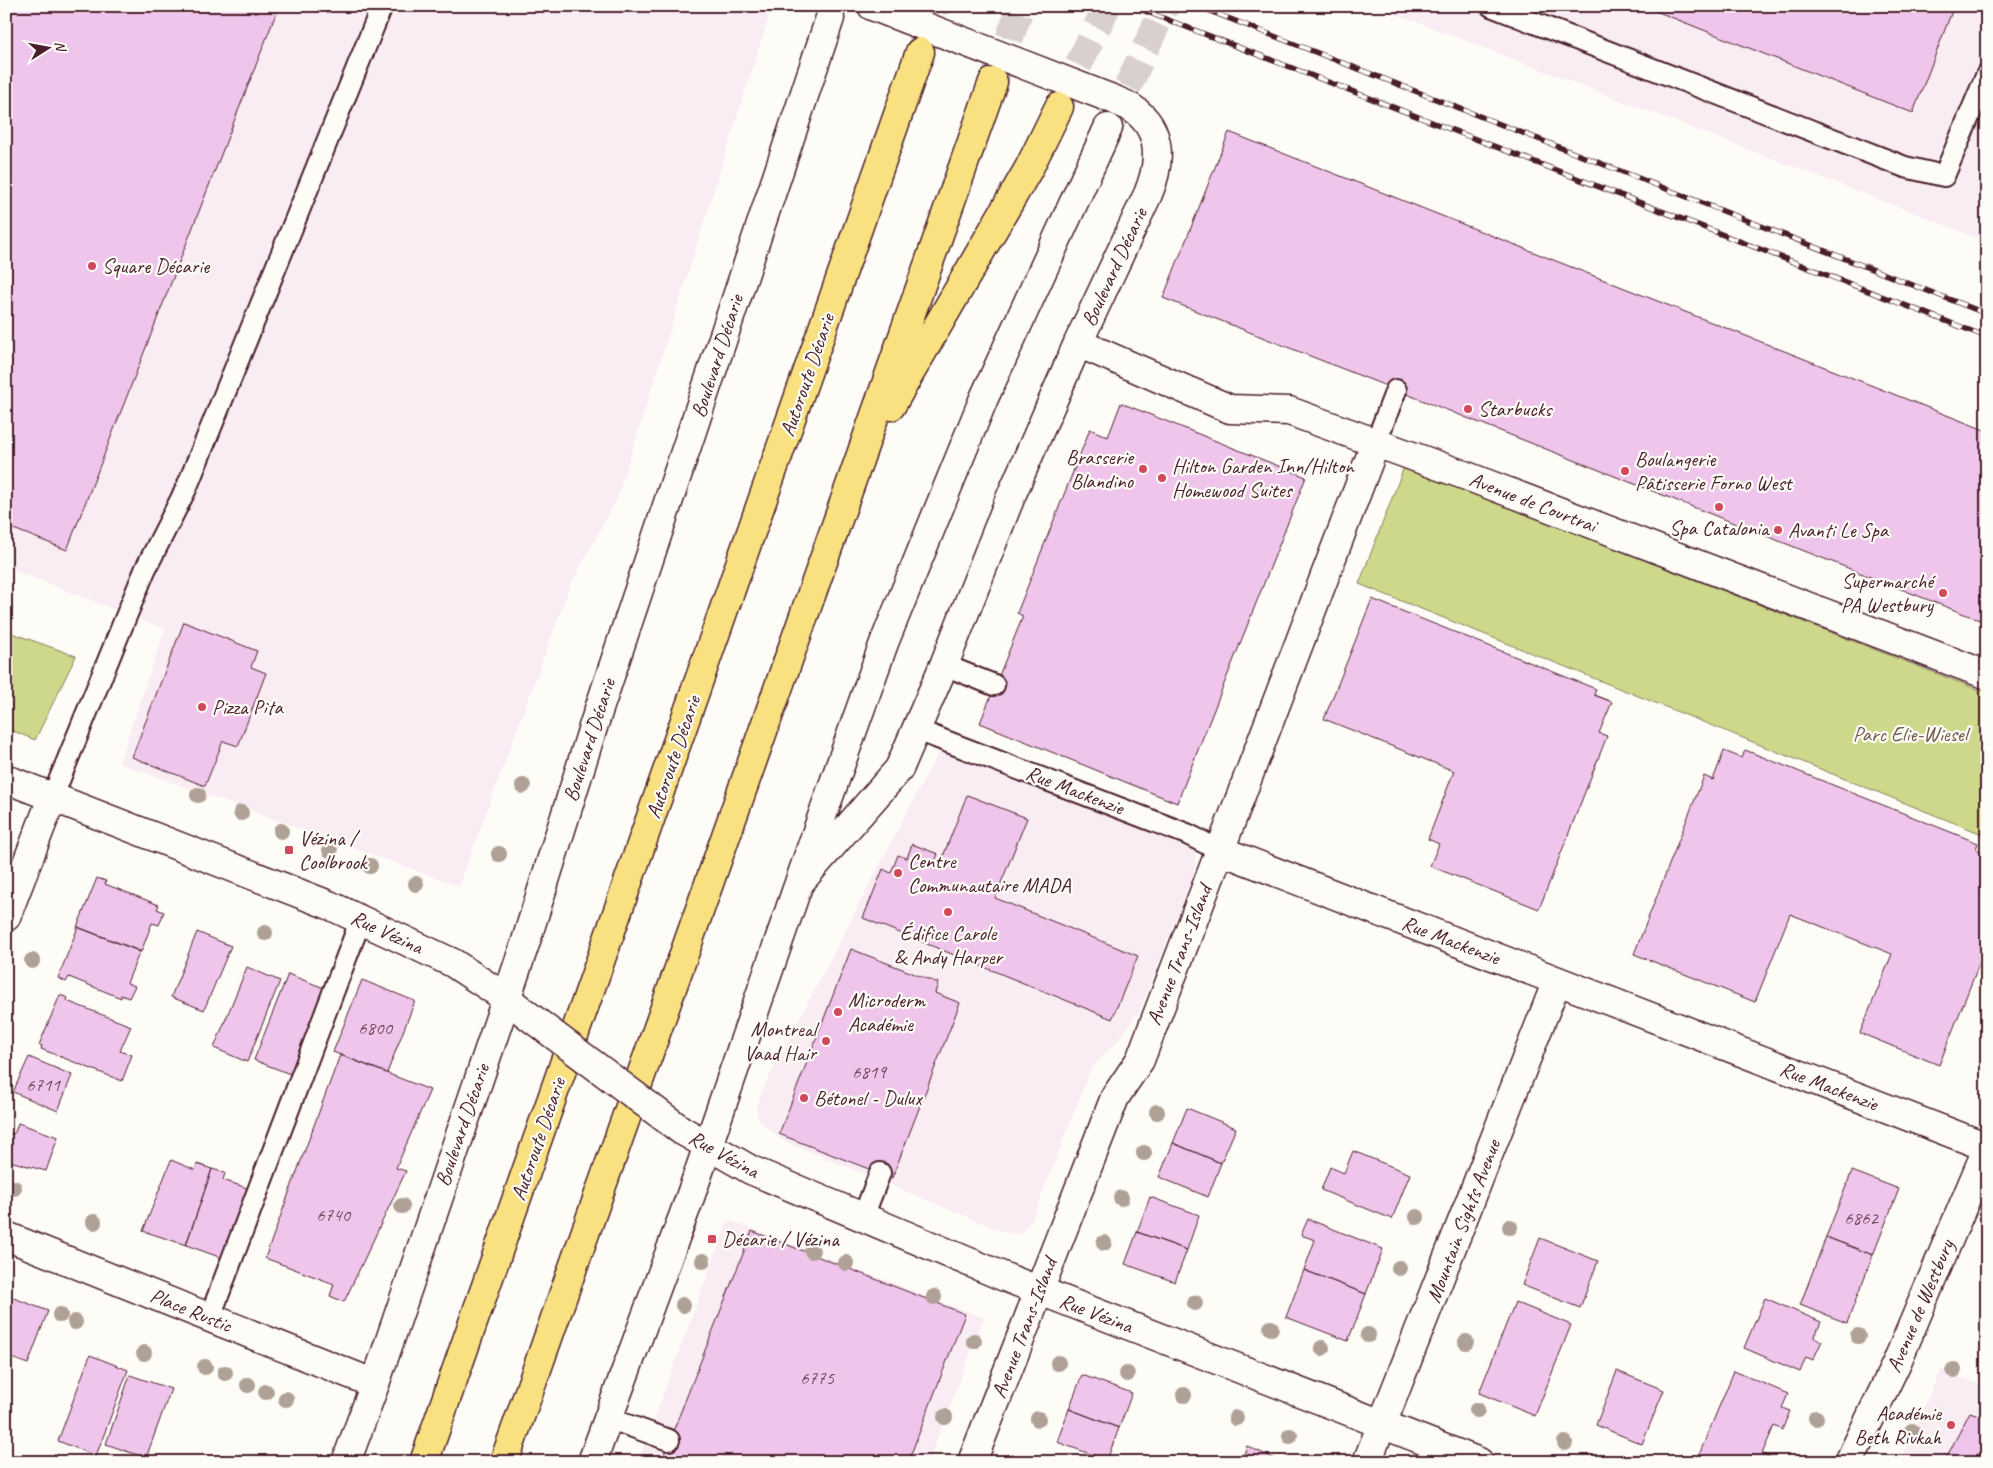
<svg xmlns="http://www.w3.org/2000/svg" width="1993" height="1468" viewBox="0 0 1993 1468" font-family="Caveat,sans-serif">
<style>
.built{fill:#f9ecf3}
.green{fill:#cdd88b;stroke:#8c7c5b}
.building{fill:#f0c5eb;stroke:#4a1f2b}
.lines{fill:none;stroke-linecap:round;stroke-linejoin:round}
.secondary-tunnel{stroke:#d9d0ce;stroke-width:28;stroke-dasharray:28 14;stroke-linecap:butt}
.motorway-tunnel{stroke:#d9d0ce;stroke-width:28;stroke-dasharray:28 14;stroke-linecap:butt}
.service-casing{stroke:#4a1f2b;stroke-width:24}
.minor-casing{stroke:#4a1f2b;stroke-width:31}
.secondary-casing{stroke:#4a1f2b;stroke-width:31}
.motorway-casing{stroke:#4a1f2b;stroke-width:31}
.service{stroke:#fdfcf7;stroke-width:20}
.minor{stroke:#fdfcf7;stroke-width:28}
.secondary{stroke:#fdfcf7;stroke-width:28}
.motorway{stroke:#f9e181;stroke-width:28}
.rail-casing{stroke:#4a1f2b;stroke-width:5.5}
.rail{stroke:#fdfcf7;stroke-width:4;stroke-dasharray:11;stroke-linecap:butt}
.minor-bridge-casing{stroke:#4a1f2b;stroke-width:31;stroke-linecap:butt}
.minor-bridge{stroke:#fdfcf7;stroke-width:28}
.tree{fill:#b0a197}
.poi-dot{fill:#d1495b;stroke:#fdfcf7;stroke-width:2}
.labels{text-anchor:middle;stroke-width:4.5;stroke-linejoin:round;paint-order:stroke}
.number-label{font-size:19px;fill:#74485b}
.poi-label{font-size:21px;fill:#4a1f2b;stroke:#fdfcf7;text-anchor:start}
.street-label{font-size:21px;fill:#4a1f2b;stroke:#fdfcf7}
.park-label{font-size:21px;fill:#715648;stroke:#fdfcf7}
</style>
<rect width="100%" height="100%" fill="#fdfcf7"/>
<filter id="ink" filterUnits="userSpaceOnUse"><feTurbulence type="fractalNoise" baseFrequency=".02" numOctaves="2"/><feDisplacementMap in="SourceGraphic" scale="10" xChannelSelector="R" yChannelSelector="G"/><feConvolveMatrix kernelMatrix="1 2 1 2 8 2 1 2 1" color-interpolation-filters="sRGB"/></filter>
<g filter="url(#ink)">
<path class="built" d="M6 6H772L617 498 570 586 459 886 119 763 165 629 6 567Z
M1375 6H1987V242L1930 219Z
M939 751 1087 807 1195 851V868L1192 878 1139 1012 1113 1046 1091 1068 1033 1218 1022 1232 1015 1234 1004 1232 782 1140 763 1124 758 1117 756 1109 764 1087Z
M728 1220 984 1318 928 1462H638Z
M1941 1370 1987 1388V1462H1899Z"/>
<path class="green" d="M1404 467 1987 693V836L1359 584Z
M6 631 76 656 35 740 6 728Z"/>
<path class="building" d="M6 6H279L67 550 6 526Z
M1643 6H1954L1913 113Z
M1229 132 1987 431V623L1163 298Z
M1121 403 1306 477 1177 803 980 723 1023 616 1017 613 1090 429 1108 437Z
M1372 599 1596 689 1594 695 1612 702 1599 733 1607 736 1539 909 1430 866 1439 844 1428 839 1454 771 1324 719Z
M184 622 257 651 251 667 266 673 238 746 223 741 205 786 132 757Z
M1745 750 1978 843 1976 849 1987 854V944L1939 1065 1860 1033 1892 954 1790 914 1755 1002 1634 954 1704 776 1713 780 1724 751 1742 758Z
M967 795 1027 818 995 898 1138 956 1112 1019 863 918 883 869 891 873 898 855 907 858 912 844 938 854 935 862 940 864Z
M97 878 106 881 105 884 159 905 157 909 164 912 159 925 152 923 141 952 77 927Z
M78 927 140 951 127 983 135 986 129 998 121 995V998L69 977 66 982 58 978Z
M197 932 231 946 204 1010 171 997Z
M851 949 938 983 935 993 960 1003 892 1178 779 1134Z
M247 967 280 981 247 1062 214 1048Z
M288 974 324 988 290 1074 254 1060Z
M362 980 415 1001 387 1073 333 1052Z
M60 995 68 998 67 1001 131 1026 120 1051 132 1055 122 1081 41 1049 42 1046 39 1045Z
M340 1055 430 1090 396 1168 406 1171 344 1302 330 1296 334 1284 265 1258Z
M29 1057 72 1075 58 1111 13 1092Z
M1187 1108 1236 1128 1221 1163 1173 1143Z
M18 1123 58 1137 46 1171 6 1160V1132L13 1134 15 1132Z
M1173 1143 1221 1163 1208 1197 1159 1177Z
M1353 1151 1410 1174 1392 1219 1321 1190 1330 1167 1344 1173Z
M171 1160 195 1170 197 1164 212 1169 186 1245 143 1231Z
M212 1169 225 1173 223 1180 247 1188 222 1258 186 1245Z
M1852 1171 1899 1189 1873 1255 1826 1237Z
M1150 1197 1199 1215 1187 1250 1137 1232Z
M1308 1219 1383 1249 1366 1294 1304 1270 1315 1240 1301 1235Z
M752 1231 965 1314 908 1462H661Z
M1137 1232 1187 1250 1175 1282 1125 1264Z
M1826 1237 1873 1255 1847 1323 1800 1305Z
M1540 1238 1598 1261 1580 1308 1522 1285Z
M1304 1270 1366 1294 1348 1341 1286 1317Z
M6 1295 48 1311 28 1364 6 1356Z
M1765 1298 1821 1322 1814 1338 1822 1341 1813 1360 1806 1357 1800 1372 1744 1348Z
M1515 1302 1571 1325 1535 1416 1479 1393Z
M90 1355 128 1370 96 1456 58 1441Z
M1617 1371 1664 1390 1642 1444 1596 1425Z
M1734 1371 1788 1394 1782 1408 1790 1411 1782 1430 1774 1426 1762 1454 1770 1457 1768 1462H1696Z
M130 1375 171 1389 146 1458 106 1444Z
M1082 1375 1132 1393 1119 1428 1069 1409Z
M1069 1409 1119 1428 1107 1460 1057 1442Z
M1970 1412 1987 1418V1462H1944Z
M1247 1446 1282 1462H1241Z"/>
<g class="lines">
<path class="secondary-tunnel" d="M1110 125 1165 6"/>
<path class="motorway-tunnel" d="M920 50 936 6
M995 78 1021 6
M1060 103 1107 6"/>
<defs>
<path id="service" d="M1491 6 1905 167 1944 176 1987 74
M1376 442 1396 390
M944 665 994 685
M917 730 1187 834 1219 850
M52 798 145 570 186 489 382 6
M863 1217 880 1173
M210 1317 361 919
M608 1418 669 1440"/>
<path id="minor" d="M1078 343 1230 409 1289 411 1464 475 1987 675
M6 779 329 905 453 963 506 998 530 1017
M1219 850 1987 1147
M800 882 899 769 944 665 1011 496 1078 343 1148 194C1160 165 1164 130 1133 109 1128 105 1121 103 1115 100L872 6
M6 917 52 798
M681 1130 751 1170 1007 1278 1479 1462
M6 1236 375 1384
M972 1462 1115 1097 1140 1060 1376 442
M1367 1462 1557 981
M1849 1462 1897 1362 1987 1149"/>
<path id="secondary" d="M346 1462 375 1384 526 941 594 724 830 18
M592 1462 688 1203 826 805 884 643 984 398 1108 128"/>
<path id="motorway" d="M891 406 1029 168 1059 107
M424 1462 920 52
M504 1462 993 82"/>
</defs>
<use href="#service" class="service-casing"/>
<use href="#minor" class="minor-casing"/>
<use href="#secondary" class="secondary-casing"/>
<use href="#motorway" class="motorway-casing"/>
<use href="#service" class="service"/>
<use href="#minor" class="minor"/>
<use href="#secondary" class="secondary"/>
<use href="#motorway" class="motorway"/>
<defs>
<path id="rail" d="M1132 6 1987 337
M1197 6 1987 314"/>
</defs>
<use href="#rail" class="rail-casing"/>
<use href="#rail" class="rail"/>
<defs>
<path id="minor-bridge" d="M530 1017 681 1130"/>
</defs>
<use href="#minor-bridge" class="minor-bridge-casing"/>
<use href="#minor-bridge" class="minor-bridge"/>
</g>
<g class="tree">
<circle cx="523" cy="786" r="8"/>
<circle cx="198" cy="795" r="8"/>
<circle cx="241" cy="813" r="8"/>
<circle cx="281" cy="831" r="8"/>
<circle cx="330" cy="850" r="8"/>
<circle cx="499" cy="854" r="8"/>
<circle cx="370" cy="866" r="8"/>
<circle cx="416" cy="884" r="8"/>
<circle cx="265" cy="933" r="8"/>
<circle cx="32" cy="961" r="8"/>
<circle cx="1157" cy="1112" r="8"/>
<circle cx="1144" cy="1153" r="8"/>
<circle cx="14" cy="1188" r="8"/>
<circle cx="1121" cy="1198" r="8"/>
<circle cx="402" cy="1206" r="8"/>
<circle cx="1417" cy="1217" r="8"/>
<circle cx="94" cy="1222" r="8"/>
<circle cx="1510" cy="1227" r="8"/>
<circle cx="1104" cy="1243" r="8"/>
<circle cx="812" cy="1251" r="8"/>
<circle cx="703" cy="1261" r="8"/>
<circle cx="846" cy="1263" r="8"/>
<circle cx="1399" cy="1268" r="8"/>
<circle cx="934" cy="1297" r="8"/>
<circle cx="1195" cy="1303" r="8"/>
<circle cx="683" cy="1305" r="8"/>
<circle cx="60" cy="1315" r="8"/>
<circle cx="75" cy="1322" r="8"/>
<circle cx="1271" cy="1328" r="8"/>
<circle cx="1368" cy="1335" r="8"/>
<circle cx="1858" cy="1336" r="8"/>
<circle cx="974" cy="1341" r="8"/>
<circle cx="1466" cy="1342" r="8"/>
<circle cx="1322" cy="1348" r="8"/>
<circle cx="144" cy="1353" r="8"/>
<circle cx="1058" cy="1363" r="8"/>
<circle cx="205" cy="1367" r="8"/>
<circle cx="1954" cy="1370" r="8"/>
<circle cx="225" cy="1373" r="8"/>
<circle cx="1127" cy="1374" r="8"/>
<circle cx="248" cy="1385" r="8"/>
<circle cx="266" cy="1392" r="8"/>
<circle cx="1184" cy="1395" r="8"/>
<circle cx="286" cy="1399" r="8"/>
<circle cx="1477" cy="1410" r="8"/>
<circle cx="945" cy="1417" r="8"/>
<circle cx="1236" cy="1418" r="8"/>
<circle cx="1816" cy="1418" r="8"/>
<circle cx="1038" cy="1419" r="8"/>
<circle cx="1912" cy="1431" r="8"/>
<circle cx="1290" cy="1436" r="8"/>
<circle cx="1565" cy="1443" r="8"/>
</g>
</g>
<g class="poi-dot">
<circle cx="92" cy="266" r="5"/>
<circle cx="1468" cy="409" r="5"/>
<circle cx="1143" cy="469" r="5"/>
<circle cx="1625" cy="471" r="5"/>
<circle cx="1162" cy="478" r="5"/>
<circle cx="1719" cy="507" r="5"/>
<circle cx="1778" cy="530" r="5"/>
<circle cx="1943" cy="593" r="5"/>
<circle cx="202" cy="707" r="5"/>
<rect x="284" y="845" width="10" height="10" rx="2.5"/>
<circle cx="898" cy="873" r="5"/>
<circle cx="948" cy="912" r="5"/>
<circle cx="838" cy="1012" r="5"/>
<circle cx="826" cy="1041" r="5"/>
<circle cx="804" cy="1098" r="5"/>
<rect x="707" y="1234" width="10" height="10" rx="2.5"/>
<circle cx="1951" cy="1425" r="5"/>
</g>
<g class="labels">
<g class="number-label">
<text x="375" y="1034">6800</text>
<text x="869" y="1078">6819</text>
<text x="43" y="1091">6711</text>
<text x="333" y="1221">6740</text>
<text x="1861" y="1224">6862</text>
<text x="817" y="1384">6775</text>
</g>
<g class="poi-label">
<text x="102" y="273">Square Décarie</text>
<text x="1478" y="416">Starbucks</text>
<text x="1133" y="464" text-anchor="end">Brasserie<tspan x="1133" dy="24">Blandino</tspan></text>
<text x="1635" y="466">Boulangerie<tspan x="1635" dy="24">Pâtisserie Forno West</tspan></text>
<text x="1172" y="473">Hilton Garden Inn/Hilton<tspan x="1172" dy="24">Homewood Suites</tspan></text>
<text x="1719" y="535" text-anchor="middle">Spa Catalonia</text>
<text x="1788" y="537">Avanti Le Spa</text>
<text x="1933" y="588" text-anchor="end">Supermarché<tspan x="1933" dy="24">PA Westbury</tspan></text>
<text x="212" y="714">Pizza Pita</text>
<text x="299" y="845">Vézina /<tspan x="299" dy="24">Coolbrook</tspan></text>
<text x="908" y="868">Centre<tspan x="908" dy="24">Communautaire MADA</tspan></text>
<text x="948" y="940" text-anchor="middle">Édifice Carole<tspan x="948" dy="24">&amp; Andy Harper</tspan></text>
<text x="848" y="1007">Microderm<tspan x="848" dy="24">Académie</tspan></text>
<text x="816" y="1036" text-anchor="end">Montreal<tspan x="816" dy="24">Vaad Hair</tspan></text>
<text x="814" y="1105">Bétonel - Dulux</text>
<text x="722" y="1246">Décarie / Vézina</text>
<text x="1941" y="1420" text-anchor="end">Académie<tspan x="1941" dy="24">Beth Rivkah</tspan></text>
</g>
<g class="street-label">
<text transform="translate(1114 267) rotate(-65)" y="7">Boulevard Décarie</text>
<text transform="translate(717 356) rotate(-72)" y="7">Boulevard Décarie</text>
<text transform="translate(807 375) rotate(-71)" y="7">Autoroute Décarie</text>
<text transform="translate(1533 502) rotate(21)" y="7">Avenue de Courtrai</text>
<text transform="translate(589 740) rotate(-72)" y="7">Boulevard Décarie</text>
<text transform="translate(673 757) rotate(-71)" y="7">Autoroute Décarie</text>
<text transform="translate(1075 790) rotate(21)" y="7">Rue Mackenzie</text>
<text transform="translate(387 932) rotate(25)" y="7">Rue Vézina</text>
<text transform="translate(1451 940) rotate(21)" y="7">Rue Mackenzie</text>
<text transform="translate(1179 955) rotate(-69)" y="7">Avenue Trans-Island</text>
<text transform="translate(1829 1086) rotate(21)" y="7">Rue Mackenzie</text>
<text transform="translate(462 1125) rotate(-71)" y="7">Boulevard Décarie</text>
<text transform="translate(538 1139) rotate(-71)" y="7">Autoroute Décarie</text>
<text transform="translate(724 1154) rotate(29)" y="7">Rue Vézina</text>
<text transform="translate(1463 1221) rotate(-69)" y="7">Mountain Sights Avenue</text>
<text transform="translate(1920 1306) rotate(-67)" y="7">Avenue de Westbury</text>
<text transform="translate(191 1310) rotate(22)" y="7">Place Rustic</text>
<text transform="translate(1096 1313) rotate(21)" y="7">Rue Vézina</text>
<text transform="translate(1024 1328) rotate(-69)" y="7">Avenue Trans-Island</text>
</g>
<g class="park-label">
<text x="1910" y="741">Parc Elie-Wiesel</text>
</g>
</g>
<rect width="1993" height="1468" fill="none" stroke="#fdfcf7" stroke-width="25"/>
<rect x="12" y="12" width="1968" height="1443" fill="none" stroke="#4a1f2b" stroke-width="2" filter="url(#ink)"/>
<g transform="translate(48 48) rotate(79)" stroke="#fdfcf7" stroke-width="4" paint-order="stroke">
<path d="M0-4L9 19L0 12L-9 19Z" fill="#4a1f2b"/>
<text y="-8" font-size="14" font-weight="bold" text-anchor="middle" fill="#4a1f2b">N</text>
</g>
</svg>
